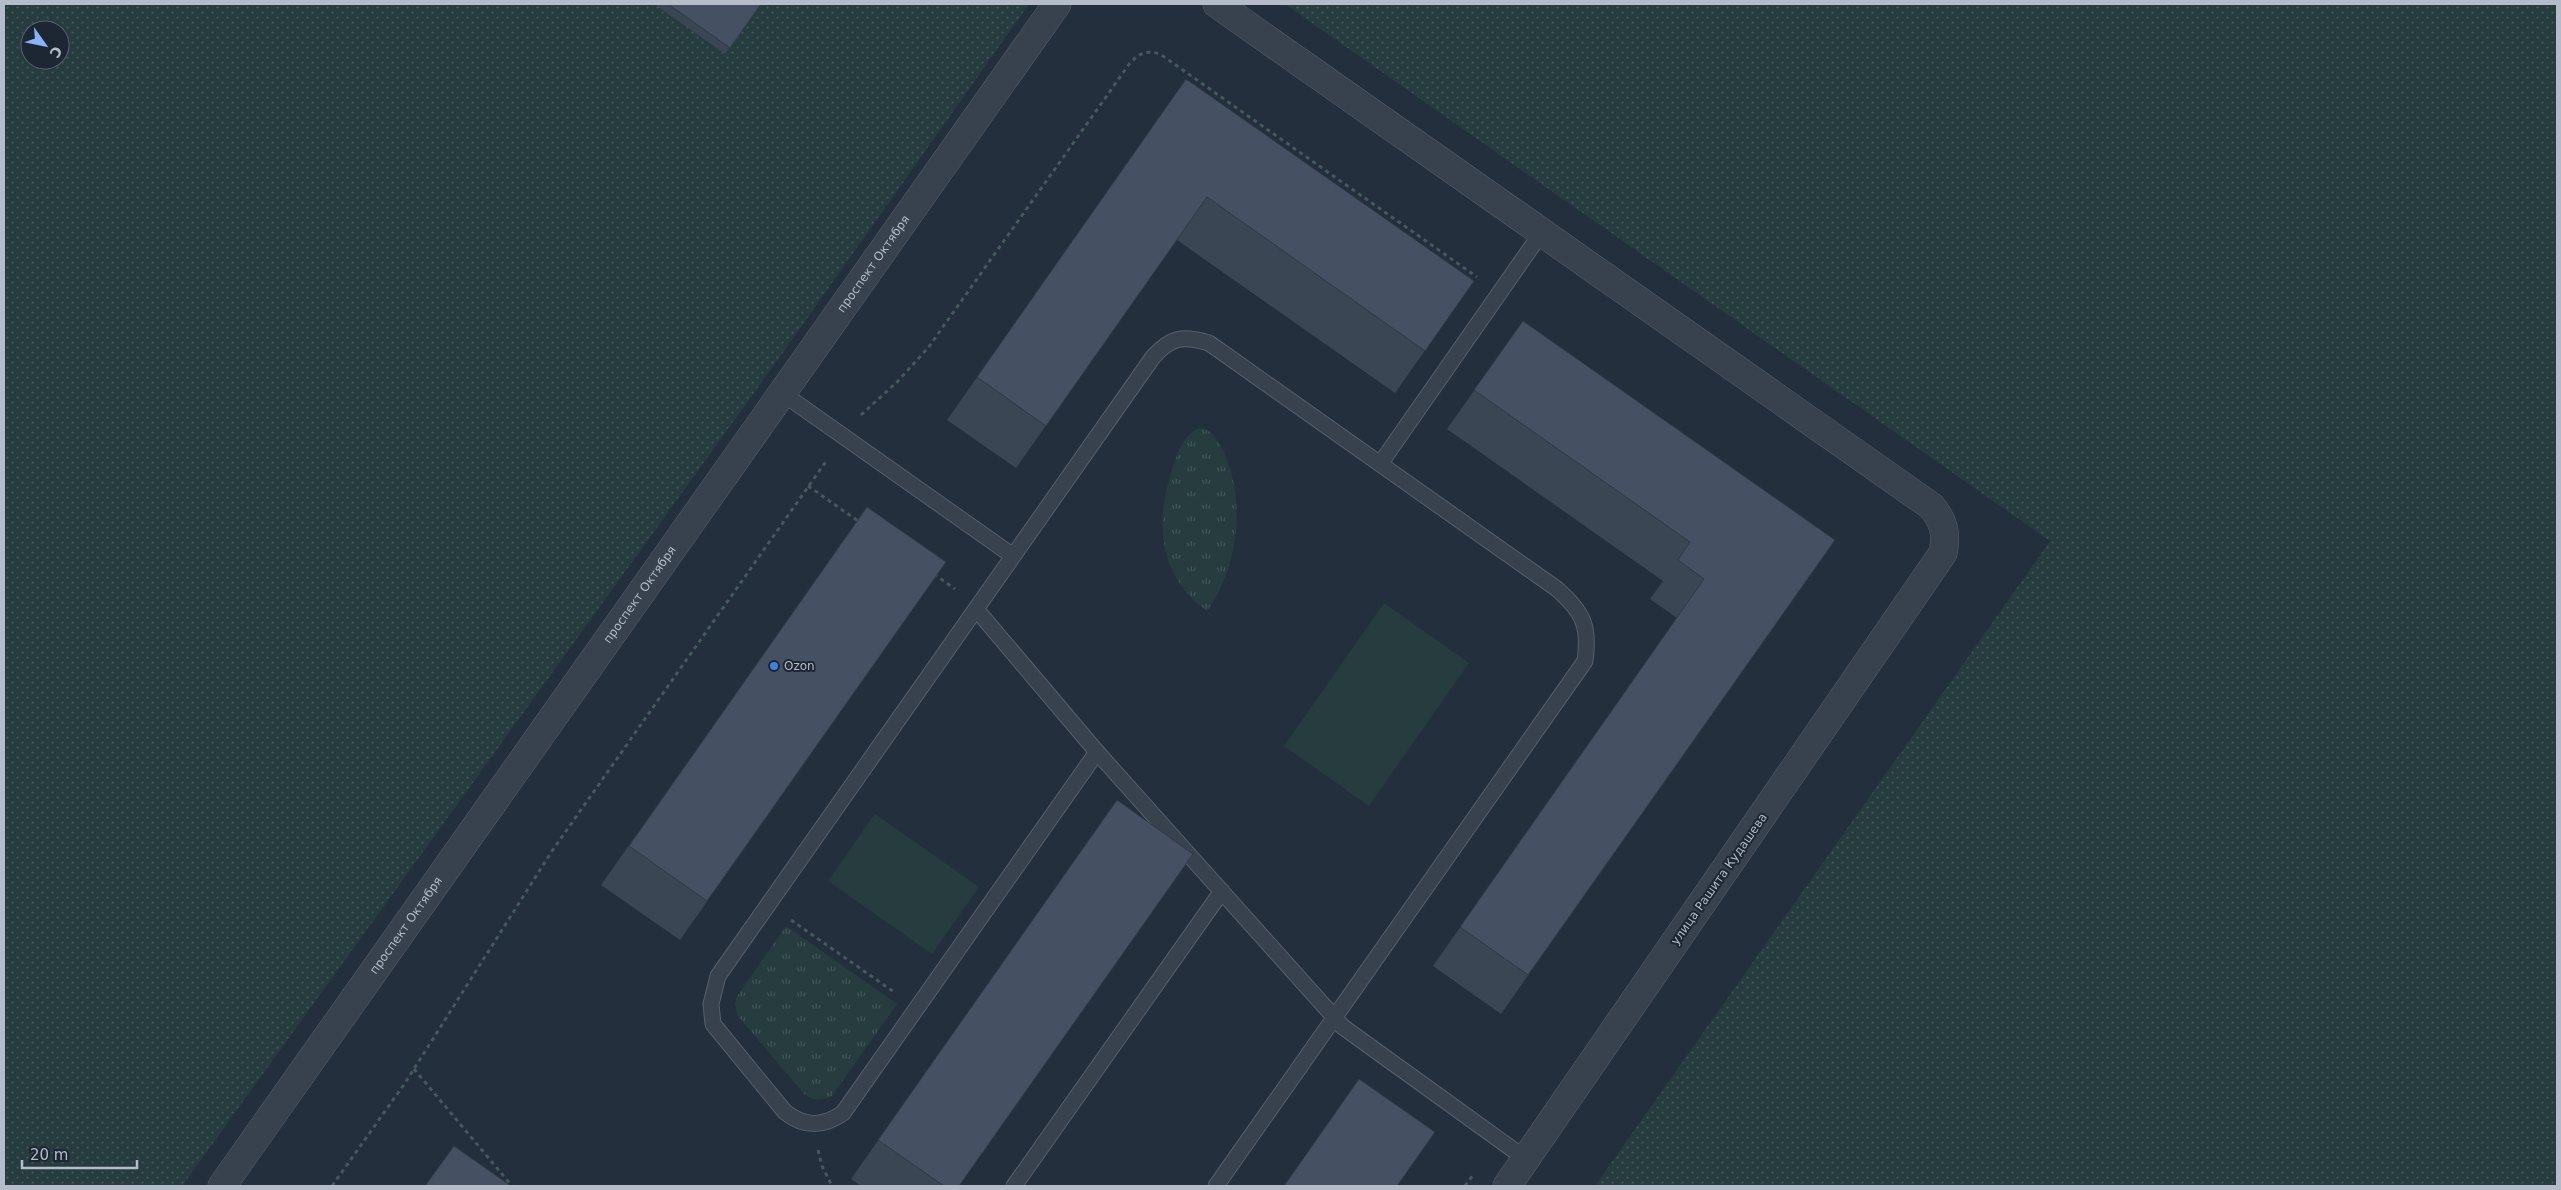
<svg xmlns="http://www.w3.org/2000/svg" width="2561" height="1190" viewBox="0 0 2561 1190" font-family="'DejaVu Sans',sans-serif">
<style>
.grass{fill:url(#grass-dots);fill-rule:evenodd}
.park{fill:url(#park-tufts)}
.garden{fill:#263c3f}
.lines{fill:none;stroke-linecap:round;stroke-linejoin:round}
.lane-casing{stroke:#565f6c;stroke-width:17}
.street-casing{stroke:#565f6c;stroke-width:29}
.path{stroke:#44595c;stroke-width:3;stroke-dasharray:4 4;stroke-linecap:butt}
.lane{stroke:#38414e;stroke-width:15}
.street{stroke:#38414e;stroke-width:28}
.wall{fill:#3b4654}
.building{fill:#455162;stroke:#303945}
.shop-dot{fill:#3f7fe0;stroke:#1d2633;stroke-width:2}
.labels{text-anchor:middle;stroke-width:4;stroke-linejoin:round;paint-order:stroke}
.street-label{font-size:12px;fill:#b4bcc9;stroke:#1d2633}
.poi-label{font-size:12px;fill:#b4bcc9;stroke:#1d2633;text-anchor:start}
</style>
<defs>
<pattern id="grass-dots" width="8" height="8" patternUnits="userSpaceOnUse" patternTransform="scale(1.25)"><rect width="8" height="8" fill="#263c3f"/><path d="M2 2h.1M6 6h.1" fill="none" stroke="#435659" stroke-width="1.8" stroke-linecap="round"/></pattern>
<pattern id="park-tufts" width="24" height="20" patternUnits="userSpaceOnUse" patternTransform="scale(1.25)"><rect width="24" height="20" fill="#263c3f"/><path d="M3 7l-1-3M5 7V3M7 7l1-3M15 17l-1-3M17 17v-4M19 17l1-3" fill="none" stroke="#435659"/></pattern>
</defs>
<rect width="100%" height="100%" fill="#242f3e"/>
<path class="grass" d="M4 4H1029L772 368 182 1186H4ZM30 30H60V60H30Z
M1285 4H2557V1186H1595L2050 541Z"/>
<path class="park" d="M1200 428C1214 430 1217 440 1223 451 1247 500 1238 568 1207 611 1156 574 1155 518 1174 463 1179 449 1186 432 1200 428Z
M786 926 897 1004 832 1096C821 1101 813 1101 804 1094L738 1016 735 1004 737 996Z"/>
<path class="garden" d="M1384 603 1469 663 1369 806 1284 746Z
M875 814 979 887 932 954 828 881Z"/>
<g class="lines">
<defs>
<path id="lane" d="M782 393 1013 556
M1380 464 1542 232
M976 609 1097 752 1343 1027 1526 1159
M1097 752 843 1113C823 1127 804 1127 785 1112L713 1024 711 1004 718 976 1153 357C1171 337 1183 335 1209 343L1557 589C1583 612 1590 626 1585 661L1216 1186
M1014 1186 1222 891"/>
<g id="street">
<path d="M1217 4 1931 506C1944 521 1947 534 1943 553L1507 1186"/>
<path id="s1" d="M222 1186 1057 4"/>
</g>
</defs>
<use href="#lane" class="lane-casing"/>
<use href="#street" class="street-casing"/>
<path class="path" d="M861 415 897 382 928 348 1130 63C1139 53 1147 50 1160 54L1477 277
M808 486 861 523
M934 574 955 589
M791 920 894 992
M414 1069 512 1186
M818 1150 822 1166 832 1186
M332 1186 405 1083 552 851 827 460
M1465 1186 1473 1175"/>
<use href="#lane" class="lane"/>
<use href="#street" class="street"/>
</g>
<path class="wall" d="M654 4H761L725 54Z
M1186 79 1474 281 1395 393 1177 240 1016 468 947 420Z
M1523 321 1835 540 1501 1014 1433 966 1677 618 1650 599 1663 581 1447 429Z
M867 507 946 562 680 940 601 885Z
M1117 800 960 1186H861L851 1179Z"/>
<path class="building" d="M668 4H761L730 48Z
M1186 79 1474 281 1425 351 1207 197 1046 426 977 377Z
M1523 321 1835 540 1528 975 1460 927 1704 579 1678 560 1690 542 1474 390Z
M867 507 946 562 707 901 629 846Z
M1117 800 1193 854 959 1186H944L878 1140Z
M1359 1079 1435 1132 1397 1186H1284Z
M454 1146 511 1186H425Z"/>
<circle class="shop-dot" cx="774" cy="666" r="5"/>
<g class="labels">
<g class="street-label">
<text dy="4" stroke="none"><textPath href="#s1" startOffset="1129">проспект Октября</textPath></text>
<text dy="4" stroke="none"><textPath href="#s1" startOffset="724">проспект Октября</textPath></text>
<text transform="translate(1719 879) rotate(-55)" y="4">улица Рашита Кудашева</text>
<text dy="4" stroke="none"><textPath href="#s1" startOffset="319">проспект Октября</textPath></text>
</g>
<g class="poi-label">
<text x="784" y="670">Ozon</text>
</g>
</g>
<rect width="2561" height="1190" fill="none" stroke="#b4bcc9" stroke-width="10"/>
<g transform="translate(45 45) rotate(123)"><circle r="24" fill="#1d2633" stroke="#59626f"/>
<path d="M0-4L9 19L0 12L-9 19Z" fill="#8ab4f8"/>
<text y="-8" font-size="14" font-weight="bold" text-anchor="middle" fill="#b4bcc9">С</text>
</g>
<path d="M22 1160v8h115v-8" fill="none" stroke="#b4bcc9" stroke-width="2.5"/>
<text x="30" y="1160" font-size="15" fill="#b4bcc9" stroke="#1d2633" stroke-width="4" paint-order="stroke">20 m</text>
</svg>
